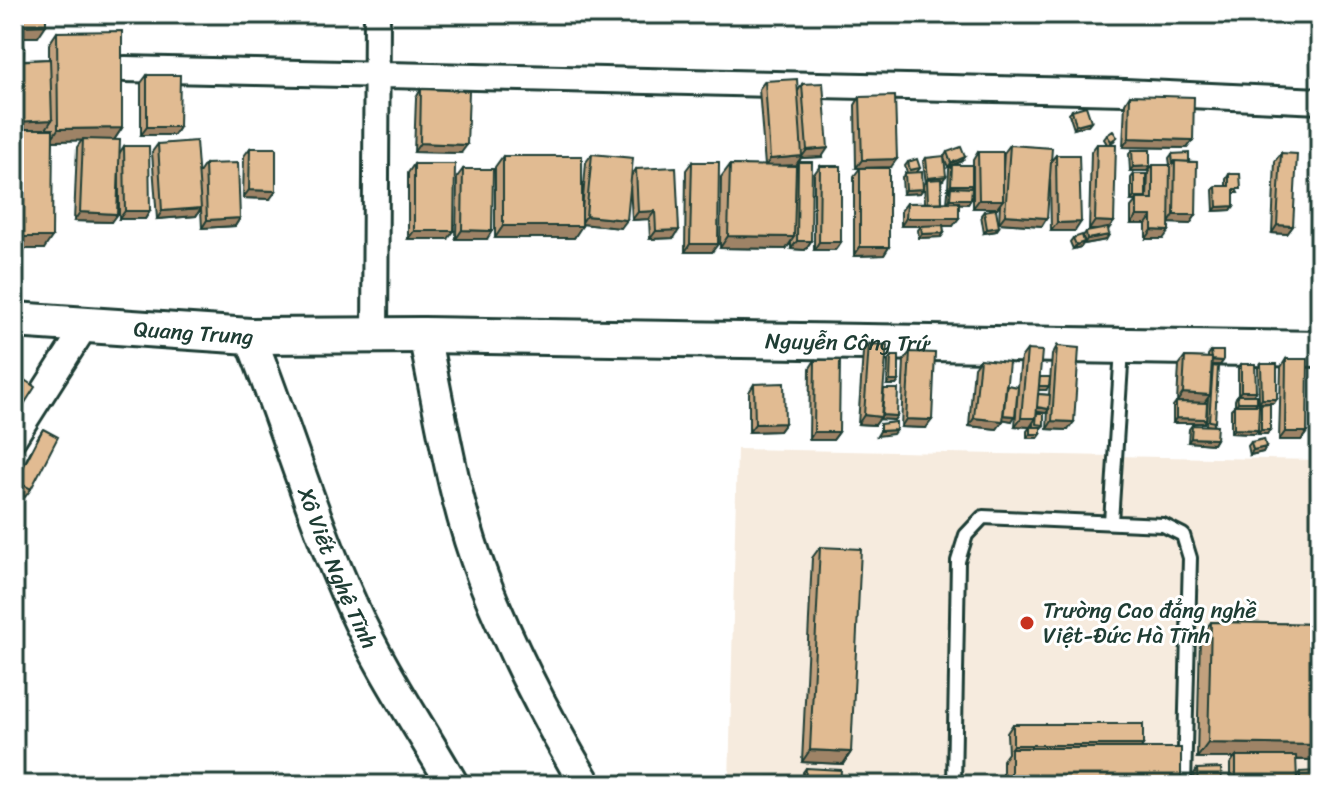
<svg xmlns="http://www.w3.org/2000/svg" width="1334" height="799" viewBox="0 0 1334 799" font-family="Sriracha,sans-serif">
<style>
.built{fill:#f6ebde}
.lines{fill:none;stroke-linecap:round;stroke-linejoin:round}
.service-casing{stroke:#1f3d34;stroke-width:18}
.minor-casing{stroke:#1f3d34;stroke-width:30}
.tertiary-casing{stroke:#1f3d34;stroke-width:36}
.secondary-casing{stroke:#1f3d34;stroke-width:40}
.service{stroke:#fff;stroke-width:12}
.minor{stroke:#fff;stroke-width:24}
.tertiary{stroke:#fff;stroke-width:30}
.secondary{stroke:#fff;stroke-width:34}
.wall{fill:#c2a17e;stroke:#1f3d34;stroke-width:2}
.shaded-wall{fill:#9e8366;stroke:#1f3d34;stroke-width:2}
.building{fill:#e1bb92;stroke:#1f3d34;stroke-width:2}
.poi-dot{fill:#c8321e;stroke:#fff;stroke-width:3}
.labels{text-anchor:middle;stroke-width:6;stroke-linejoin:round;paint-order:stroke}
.street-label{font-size:22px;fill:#1f3d34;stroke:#fff}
.poi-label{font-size:22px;fill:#1f3d34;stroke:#fff;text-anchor:start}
</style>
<rect width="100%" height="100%" fill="#fff"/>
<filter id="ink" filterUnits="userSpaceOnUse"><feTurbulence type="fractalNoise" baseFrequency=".0125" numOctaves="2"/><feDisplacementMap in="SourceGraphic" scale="16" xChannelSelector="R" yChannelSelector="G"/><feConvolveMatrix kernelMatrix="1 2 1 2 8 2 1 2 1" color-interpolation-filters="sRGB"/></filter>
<g filter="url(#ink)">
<path class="built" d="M737 449 1320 460V785H729Z"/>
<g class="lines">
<defs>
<path id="service" d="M1111 522 1122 349
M954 785 958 561 966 535 983 517 1163 525 1183 535 1190 558 1184 785"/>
<path id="minor" d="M125 69 1125 92 1320 101
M375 337 377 14
M14 438 86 325"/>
<g id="tertiary">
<path d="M424 335C441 415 453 501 483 578 511 650 547 719 586 785"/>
<path id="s1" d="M250 336C286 427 313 521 354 610 381 670 420 727 453 785"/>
</g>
<g id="secondary">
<path id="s2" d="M14 320 250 336 424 335 1320 349"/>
</g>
</defs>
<use href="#service" class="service-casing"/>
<use href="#minor" class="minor-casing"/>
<use href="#tertiary" class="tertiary-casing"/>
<use href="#secondary" class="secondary-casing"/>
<use href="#service" class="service"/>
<use href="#minor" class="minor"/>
<use href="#tertiary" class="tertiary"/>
<use href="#secondary" class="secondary"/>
</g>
<path class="wall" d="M57 32 122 128 114 140 119 154 124 146 150 211 145 219H119V169L111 222 74 221 77 147 82 140 53 141 44 249H14V46L23 60 49 59V44Z
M147 75 179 127 174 135H141V83Z
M765 81 798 91 802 84 822 157 801 158 799 162 811 241 805 250 791 249V242L786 249 720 248 721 177 730 165 765 166 759 89Z
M421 89 461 153 414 152 416 98Z
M1130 95 1193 140 1187 148 1123 147 1125 103Z
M860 97 891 167 861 168 889 247 884 255 854 256V176L860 168H856L855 105Z
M1072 110 1091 121 1088 125 1074 129 1069 114Z
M1107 135 1117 137 1114 141 1109 144 1108 229 1106 240 1084 244V242L1081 247 1073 249 1070 242 1073 238 1084 242 1083 236 1086 232 1100 230H1089L1091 152 1097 144H1107L1104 139Z
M158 144 199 173 205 164 240 218 235 226 202 228 201 209 196 216 157 219 152 152Z
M1010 145 1051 161 1056 155 1075 231H1051L1050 179 1042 226 999 223 1000 203 997 208H973V160L978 152 1003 169 1004 153Z
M250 148 270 199 243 198 244 156Z
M1132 150 1150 166 1147 171H1130L1129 154Z
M947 152 965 157 962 161 954 165 972 185 970 188 971 199 968 204 959 203 953 226H943L944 233 941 237 919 238 918 230 921 226H901V211L907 203H925L924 184 926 183 923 162 926 158 943 180 941 181 942 203H947L948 192 950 189H948L949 169 951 166 948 167 944 157Z
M1281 153 1293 226 1287 234 1272 233 1275 161Z
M592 154 631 176 636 169 674 238 650 239 649 219 632 220 630 184 621 228 582 224 574 238H495V167L503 156 582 211 586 162Z
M1172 154 1196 215 1190 224 1169 223 1163 239H1146V224H1131V207L1136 201H1131V178L1134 174 1145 199H1147L1148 173 1153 165H1170L1169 158Z
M692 162 712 252H685L686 170Z
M908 162 920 168 917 172 923 189 920 193 903 194 902 177 907 173 905 166Z
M414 164 448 239H408V173Z
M820 166 841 242 835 250H814V174Z
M463 169 487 239H456L457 177Z
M1229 174 1238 193H1234V206L1231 210 1214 211 1213 190 1216 186H1226V179Z
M1318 179H1320V224H1315V183Z
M984 211 999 227 996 231 984 233 981 215Z
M869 344 883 390 897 416 894 420 879 419 875 425 858 424 863 352Z
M1057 346 1068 430 1047 429 1048 409 1046 413 1036 412 1044 425 1041 428V434L1038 438H1027V431L1030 427H1033V422L1030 427 1015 426 1018 388 1012 421 1003 419 997 429 969 426 974 367 980 359 1006 385 1018 387 1021 358 1027 350 1046 390H1038V394L1049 395 1052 355Z
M1211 351 1223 361 1220 365H1212L1215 422 1212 426 1206 425 1208 398 1204 403V423H1173V406L1176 402 1202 403 1177 402 1179 365 1185 357 1208 358V355Z
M910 352 926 428 901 427 904 360Z
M891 356 899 381 896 385H887L888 360Z
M1286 359 1307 432 1301 440H1279L1281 367Z
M815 360 839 432 833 440H809L810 368Z
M1241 364 1256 391 1253 395H1238V368Z
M1261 364 1274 403H1270L1267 434H1258V424L1255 434 1231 433V409L1235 405V400L1237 395 1259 407 1261 404 1268 403H1259L1258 368Z
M754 384 785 423 779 431 749 432V392Z
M1192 425 1216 439 1213 444 1188 442 1189 429Z
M43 429 31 489 25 497 14 491V483L38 437Z
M1251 442 1263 452 1250 455 1248 446Z
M820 547 851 752 843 764 802 762 812 558Z
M1211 622 1320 624V753L1315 760H1296L1294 785H1230V764L1234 758H1197L1200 637Z
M1013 724 1141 748 1180 785H1003V760L1008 753 1007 733Z
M806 768 840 785H802L803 772Z
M1197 769 1222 785H1195L1194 774Z
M1300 772 1318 785H1297V776Z"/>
<path class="shaded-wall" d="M46 25 38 37H14V26Z
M52 120 44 132 14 133V122Z
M1091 121 1088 125 1074 129 1076 125Z
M147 127H179L174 135H141Z
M122 128 114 140 50 141 58 129Z
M1129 138 1193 140 1187 148 1123 147Z
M420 143 467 145 461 153 414 152Z
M828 148 822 157 801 158 807 150Z
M802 156 796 165 765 167 770 159Z
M965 157 962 161 948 167 951 163Z
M897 159 891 167 856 168 862 160Z
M1150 166 1147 171H1130L1133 167Z
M946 176 943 180 927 182V180L925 183 928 178Z
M951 185H972L970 189H948Z
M923 189 920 193 903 194 906 190Z
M249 190 276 191 270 199 243 198Z
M1134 197H1146L1144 201 1137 199 1136 201H1131Z
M950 199H971L968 204 947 203Z
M979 200H1003L997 208H973Z
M1234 206 1231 210 1214 211 1217 207Z
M201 208 196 216 157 219 162 211Z
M125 211H150L145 219H119Z
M655 211 649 219 632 220 638 212Z
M80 212 117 214 111 222 74 221Z
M1005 215 1047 218 1042 226 999 223Z
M1174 215H1196L1190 224 1169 223Z
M586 216 627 220 621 228 581 224Z
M1137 216H1152L1146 224H1131Z
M240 218 235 226 202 228 207 220Z
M906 218H959L953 226H901Z
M1095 221 1114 222 1108 230H1089Z
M1081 222 1075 231H1051L1057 223Z
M1277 225 1293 226 1287 234 1272 233Z
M503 226H582L574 238H495Z
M999 227 996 231 984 233 987 229Z
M462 230 492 231 487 239H456Z
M679 230 674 238 650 239 656 231Z
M1152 230 1169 231 1163 239H1146Z
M414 231H454L448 239H408Z
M944 233 941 237 919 238 922 234Z
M1109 235 1106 240 1084 244 1087 239Z
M728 236 794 237 786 249 720 248Z
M14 237H52L44 249H14Z
M797 241H811L805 250 791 249Z
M819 242H841L835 250H814Z
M1084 242 1081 247 1073 249 1076 245Z
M690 244H718L712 252H685Z
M860 247H889L884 255 854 256Z
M1211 360 1223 361 1220 365H1208Z
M890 381H899L896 385H887Z
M1039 386H1049L1046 390H1036Z
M1241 391H1256L1253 395H1238Z
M1183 393 1210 395 1204 403 1177 402Z
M1262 399H1277L1274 403H1259Z
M1238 402H1257L1254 406 1235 407Z
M1036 407 1049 409 1046 413 1033 411Z
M864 415 881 417 875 425 858 424Z
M882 415 897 416 894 420 879 419Z
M1002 415 1015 416 1012 421 1000 419Z
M974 418 1003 421 997 429 969 426Z
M1021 418H1036L1030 427 1015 426Z
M1176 418 1206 419 1204 423H1173Z
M906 419 932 420 926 428 901 427Z
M1052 421 1074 422 1068 430 1047 429Z
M785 423 779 431 749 432 755 424Z
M1234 429 1258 430 1255 434 1231 433Z
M896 430 893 434 877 436 880 431Z
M1261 430H1270L1267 434H1258Z
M814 432H839L833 440H809Z
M1285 432H1307L1301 440H1279Z
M1030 434H1041L1038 438H1027Z
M1191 438 1216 439 1213 444 1188 442Z
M1266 447 1263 452 1250 455 1253 450Z
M1208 743 1320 745V753L1315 760 1236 758V756L1234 758H1197Z
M1013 745H1143L1137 753 1011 748Z
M810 750 851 752 843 764 802 762Z
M1236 781H1297L1294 785H1233Z
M805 782 840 785H803Z
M1011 784H1181L1180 785H1010Z"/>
<path class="building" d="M14 14H46V25L14 26Z
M122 31V128L58 129 57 32Z
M14 46H24L23 60 14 61Z
M50 59 52 120 14 122V61Z
M147 75H180L179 127H147Z
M797 79 802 156 770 159 765 81Z
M823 83 828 148 807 150 802 84Z
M421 89 469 91 467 145 420 143Z
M1130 95 1194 97 1193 140 1129 138Z
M895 96 897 159 862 160 860 97Z
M1086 106 1091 121 1076 125 1072 110Z
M14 129H53L52 237H14Z
M1113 131 1117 137 1111 141 1107 135Z
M83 139 120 140 117 214 80 212Z
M196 141 201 208 162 211 158 144Z
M1097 144H1116L1114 222 1095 221Z
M1010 145 1052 148 1047 218 1005 215Z
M124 146H149L150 211H125Z
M961 147 965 157 951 163 947 152Z
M250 148H276V191L249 190Z
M1132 150H1150V166L1133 167Z
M978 152H1003V200H979Z
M1189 153V162L1175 161 1173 164 1172 154Z
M1281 153 1297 154 1293 226 1277 225Z
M592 154 633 158 627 220 586 216Z
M1056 155H1079L1081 222 1057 223Z
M503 156H582V226H503Z
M944 156 946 176 928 178 926 158Z
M917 159 920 168 910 170 908 162Z
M1175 161 1197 162 1196 215H1174Z
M692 162H719L718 244H690Z
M798 162H812L811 241H797Z
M238 163 240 218 207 220 205 164Z
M414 164H455L454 231H414Z
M730 165 796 166 794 237 728 236Z
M952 165H972V185H951Z
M1153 165H1170L1169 231 1152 230V216H1137V199H1153Z
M820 166H841V242H819Z
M676 167 679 230 656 231 655 211 638 212 636 169Z
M860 168H889V247H860Z
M463 169H493L492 231 462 230Z
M922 172 923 189 906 190 905 173Z
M1134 174H1146V197H1134Z
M1229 174H1240L1241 189H1234V206L1217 207 1216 186H1229Z
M941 179 942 203H928L927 180Z
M1318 179H1320V220H1318Z
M951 187 972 188 971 199H950Z
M959 202V218H906L907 203Z
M996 209 999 227 987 229 984 211Z
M943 225 944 233 922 234 921 226Z
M1108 228 1109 235 1087 239 1086 232Z
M1082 235 1084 242 1076 245 1073 238Z
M869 344 887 345 881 417 864 415Z
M1057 346 1079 348 1074 422 1052 421Z
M1027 350 1042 351 1036 418H1021Z
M1211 351H1223V361L1212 360Z
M910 352 935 353 932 420 906 419Z
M891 356H899V381H890Z
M1185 357 1212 358 1210 395 1183 393Z
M980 359 1009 362 1003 421 974 418Z
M1286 359H1308L1307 432H1285Z
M815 360H840L839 432H814Z
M1241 364H1255L1256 391H1241Z
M1261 364H1277V399H1262Z
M1213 366 1218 367 1215 422 1209 421Z
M17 375 35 387 14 420V380Z
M1040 377H1050L1049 386H1039Z
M784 383 785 423 755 424 754 384Z
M1006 385 1018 387 1015 416 1003 415Z
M884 389H898L897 416 882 415Z
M1038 394 1050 395 1049 409 1037 407Z
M1237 395H1257V402H1238Z
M1176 402 1207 403 1206 419 1176 418Z
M1270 403V430H1261V404Z
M1234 405H1259L1258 430 1234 429Z
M1037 413H1044V425L1036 424Z
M896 422V430L880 431V424Z
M1192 425 1217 426 1216 439 1191 438Z
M1030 427H1041V434H1030Z
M43 429 58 437 31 489 16 481Z
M1264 439 1266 447 1253 450 1251 442Z
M820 547 861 549 851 752 810 750Z
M1211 622 1320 624V745L1208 743Z
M1013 724H1143V745H1013Z
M1011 748H1181V784H1011Z
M1236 756H1296L1297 781H1236Z
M806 768 841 770 840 785 805 782Z
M1221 768 1222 785H1198L1197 769Z
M1318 771V785H1300V772Z
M796 776V785H769L768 777Z"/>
</g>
<circle class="poi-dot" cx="1027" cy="623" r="8"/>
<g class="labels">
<g class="street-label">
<text dy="8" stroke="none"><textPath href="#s2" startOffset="180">Quang Trung</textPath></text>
<text dy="8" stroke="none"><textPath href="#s2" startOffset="834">Nguyễn Công Trứ</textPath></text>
<text dy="8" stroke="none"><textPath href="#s1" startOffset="248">Xô Viết Nghệ Tĩnh</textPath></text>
</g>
<g class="poi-label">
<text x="1043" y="618">Trường Cao đẳng nghề<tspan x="1043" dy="25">Việt-Đức Hà Tĩnh</tspan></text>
</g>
</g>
<rect width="1334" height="799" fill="none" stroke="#fff" stroke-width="48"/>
<rect x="24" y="24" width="1286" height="751" fill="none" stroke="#1f3d34" stroke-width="3" filter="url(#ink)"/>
</svg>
